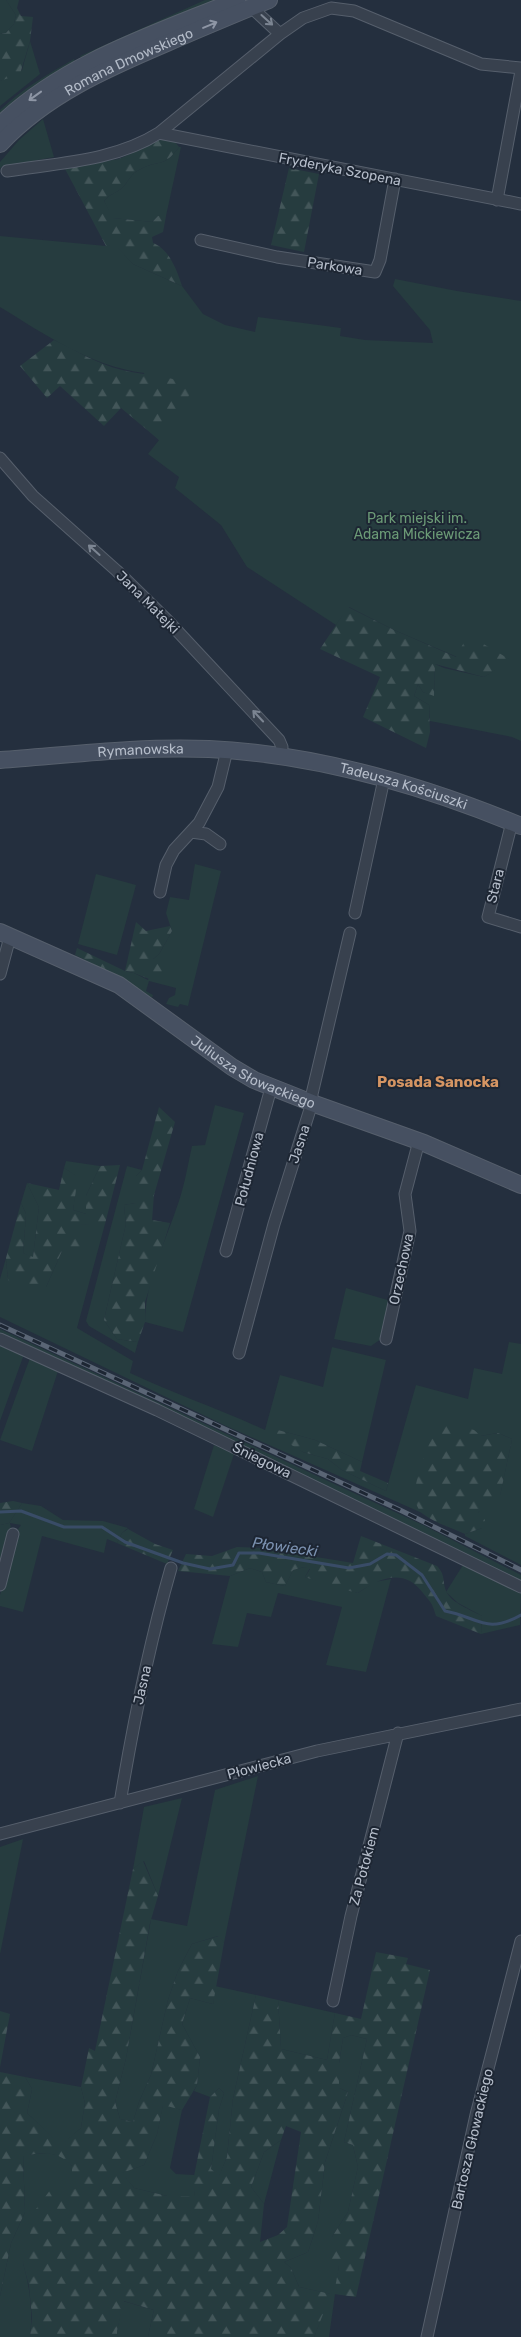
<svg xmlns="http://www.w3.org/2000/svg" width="521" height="2337" viewBox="0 0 521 2337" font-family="Rubik,sans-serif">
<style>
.green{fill:#263c3f}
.forest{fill:url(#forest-firs);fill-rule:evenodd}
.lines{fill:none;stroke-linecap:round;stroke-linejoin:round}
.stream{stroke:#394c67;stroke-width:3}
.street-casing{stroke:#565f6c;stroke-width:13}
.secondary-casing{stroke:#565f6c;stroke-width:18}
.street{stroke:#38414e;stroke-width:11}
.secondary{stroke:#465061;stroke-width:16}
.rail-casing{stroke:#5a6575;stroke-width:5}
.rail{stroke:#1d2633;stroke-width:3;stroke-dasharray:9;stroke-linecap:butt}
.oneway{stroke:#7c8592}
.oneway2{stroke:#8e96a5}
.labels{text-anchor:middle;stroke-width:4;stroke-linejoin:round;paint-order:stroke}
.street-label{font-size:14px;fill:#b4bcc9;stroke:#1d2633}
.park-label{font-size:14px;fill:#6b9a76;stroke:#1d2633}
.neighbourhood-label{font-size:15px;font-weight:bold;fill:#d59563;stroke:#1d2633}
.water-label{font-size:15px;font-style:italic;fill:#7c92b1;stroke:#1d2633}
</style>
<defs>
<pattern id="forest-firs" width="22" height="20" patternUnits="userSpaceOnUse" patternTransform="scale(1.25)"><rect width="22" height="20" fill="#263c3f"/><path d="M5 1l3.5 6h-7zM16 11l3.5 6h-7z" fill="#435659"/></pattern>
</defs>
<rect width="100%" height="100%" fill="#242f3e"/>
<path class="green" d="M0 0H6L16 15 14 24 6 33 0 34Z
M205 0H215L83 59 80 56Z
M30 41 40 74 0 106V81L22 70Z
M74 59 75 63 0 117V110C22 89 48 74 74 59Z
M43 119 54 157 1 167 0 170V162L19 140Z
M179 147H181L166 216H158L152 222 112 218 104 201C109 194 117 193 123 187 129 180 131 174 139 170 159 158 162 170 179 147Z
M0 236 106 246 115 244 133 264 182 286 203 314 225 325 255 332 258 317 341 328 340 336 365 340 433 343 430 330 393 286 395 279 457 291 521 301V741L512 737 430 721 429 705 414 696 418 684 423 692 434 695 435 664 444 668 484 677 510 659 457 657 394 630 349 607 336 625 247 567 221 525 175 488 179 477 148 454 159 440 144 373C90 366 46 335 0 307Z
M195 864 221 871 188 1006 180 1004 178 1007 166 1004 169 998 175 995 176 988 149 981 146 991 153 995 152 998 123 979 125 971 134 973 148 980 153 959 159 954 172 931 166 913 170 897 189 900Z
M96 874 136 885 117 955 78 944Z
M215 1105 244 1113 183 1332 145 1322C145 1280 166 1241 179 1201 185 1183 188 1164 192 1146L205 1145Z
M66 1161 100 1166 86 1196V1214L73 1210 77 1177 64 1168Z
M127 1166 142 1170 136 1176V1203L124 1205 126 1224 104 1320 117 1339 138 1342 135 1353 89 1326 86 1321Z
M27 1183 39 1207 33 1258 23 1253 26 1214 21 1203Z
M99 1223 105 1224 77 1328 133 1361 130 1373C174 1394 220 1409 265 1430L280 1375 323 1387 332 1347 386 1360 362 1462 315 1440 278 1430 303 1452 328 1459 342 1470 386 1491 416 1385 468 1399 474 1368 502 1374 509 1342 521 1344V1565L465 1536V1534L482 1528 478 1512 500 1495 512 1439 498 1433 481 1436 416 1501 422 1513 224 1425 0 1317V1279L6 1258 8 1280 46 1287 62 1251 80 1225Z
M346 1288 391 1301 381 1339 371 1346 334 1339Z
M0 1329 423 1525 521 1575V1582L339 1492 0 1335Z
M0 1343 22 1353 23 1357 0 1421Z
M30 1358 58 1371 32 1451 0 1440Z
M214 1445 234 1454 213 1517 194 1509Z
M22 1503 41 1506 63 1520 103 1521 128 1528 122 1533 117 1543 107 1539 104 1553 42 1536 23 1612 0 1606V1595L16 1532 21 1525 10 1523 11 1528 0 1570V1525L9 1523Z
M463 1565 521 1592 520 1625 481 1634 482 1616 458 1603 446 1592Z
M304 1567 310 1568 305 1577 358 1593 374 1582 391 1579 366 1672 326 1665 342 1607 278 1593 271 1617 247 1613 238 1647 212 1644 230 1576 250 1568 262 1572 266 1582 285 1586 293 1570Z
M258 1776 224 1943 218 1936 192 1944 178 1971 168 2000 151 2075 139 2102 133 2122 120 2119 115 2102 126 2058 151 1919 187 1926 215 1790Z
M182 1798 158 1896 144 1861 133 1869 144 1807Z
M23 1839 0 1954V1847Z
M215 1986 256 1995 233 2099 227 2157 219 2177 211 2169 219 2109 224 2093 219 2088 210 2097 194 2091 197 2085 200 2057 182 2024 190 1998 213 2004Z
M278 2000 335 2013 327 2060 281 2049Z
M351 2035 367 2039 344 2142 353 2145 358 2167 348 2212 332 2237 339 2266 329 2337H314L330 2294 299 2287 291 2268 284 2262 308 2252 318 2221 325 2162 348 2092 339 2088V2063L343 2038Z
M25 2077 81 2087 85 2103 81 2128 61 2146 27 2113 32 2089Z
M163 2104 182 2110 170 2168 176 2174 194 2175 195 2196H167L134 2188 121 2173 144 2165 157 2134Z
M281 2140 264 2204 251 2187 264 2152Z
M47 2153 63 2156 72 2166V2184L23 2263C30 2288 33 2311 30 2337H0V2296L11 2243 25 2212 23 2155Z
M123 2301 154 2310 148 2337H117V2331Z"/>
<path class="forest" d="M6 0H19L17 8 21 16 33 17 30 41 20 74 0 81V34L6 33 14 24 16 15Z
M162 139 175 142 179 147C162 170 159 158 139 170 131 174 129 180 123 187 117 193 109 194 104 201L113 218 152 222 158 216H166L163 232 152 237 153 243C169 249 177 270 182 286L133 264 115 245 106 246 64 167 119 159Z
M289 168 319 174 304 252 271 245Z
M54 340C77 351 97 364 122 370 147 376 170 375 194 386L181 411 159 440 121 408 104 426 60 386 47 398 20 366Z
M348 607 394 630 456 657 468 635 511 660 484 677 435 664 434 696 423 692 418 684 414 696 429 705 430 732 426 748 363 717 380 677 320 649Z
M136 922 146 931 170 926 172 931 159 954 153 959 163 970 158 980C146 980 138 973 126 971L123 979 75 955 77 948 125 971Z
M159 1107 175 1122 154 1195 152 1220 170 1223 145 1302V1322L138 1342 117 1339 104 1320 126 1224 124 1205 136 1203V1176L142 1170Z
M120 1165 105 1224 80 1225V1249L73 1256 62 1251 46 1287 21 1289 8 1280 6 1258 21 1203 26 1214 23 1253 33 1257 39 1207 27 1183 59 1190 64 1168 78 1177 73 1210 86 1214V1196L100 1166Z
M439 1420 474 1430 481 1436 498 1433 512 1439 500 1496 487 1508 478 1512 485 1520 482 1528 465 1534C452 1528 435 1523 423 1514 401 1497 432 1440 439 1420Z
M278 1430 315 1440 362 1462 360 1471 388 1483 386 1491 342 1470 328 1459 303 1452 275 1435Z
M13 1501 22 1503 9 1523 0 1525V1503Z
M128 1529 155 1544 173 1550 167 1564 117 1543 122 1533Z
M361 1536 437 1566C446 1576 442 1580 446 1591 451 1603 471 1610 482 1616L481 1634 436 1616C432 1602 431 1603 423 1593 405 1568 380 1577 358 1593L333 1587 305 1577 310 1569 304 1567 293 1570 285 1586 266 1582 262 1572 250 1568 230 1576 178 1571 186 1554 212 1556 237 1547 260 1548 353 1563Z
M143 1861 158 1896 150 1923 126 2058 115 2102 120 2119 133 2122 139 2102 151 2075 168 2000 178 1971 192 1944 219 1936 224 1943 213 2004 190 1998 182 2024 200 2057 197 2085 182 2110 163 2105 157 2134 144 2165 122 2173 134 2188 167 2196H195L193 2181 210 2097 219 2088 224 2093 219 2109 211 2169 219 2176 227 2157 233 2099 256 1995 278 2000 281 2049 327 2060 335 2013 361 2019 376 1952 408 1958 406 1964 430 1970 356 2297 334 2294 339 2266 323 2258 332 2237 348 2212 358 2167 353 2145 344 2142 367 2039 351 2035 343 2038 339 2063V2088L348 2092 325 2162 318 2221 308 2252 284 2262 291 2268 299 2287 331 2294 314 2337H148L154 2310 124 2301 117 2331V2337H30L32 2317 29 2286 23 2263 36 2209 54 2185 72 2184V2166C57 2150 44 2152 23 2156L25 2212 11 2243 0 2296V2072L25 2077 32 2089 27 2113 61 2145 81 2128 85 2103 81 2087 89 2048 95 2051 133 1869ZM286 2126 301 2132 287 2227 278 2235 260 2242 264 2204 251 2187 264 2152 281 2140Z
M0 2011 10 2014 0 2067Z"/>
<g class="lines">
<path class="stream" d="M0 1512 21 1511 64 1527H102L125 1542 183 1563 210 1569 233 1565 239 1553H259L349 1568 370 1564 387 1554 396 1555 422 1575 445 1611C478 1617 486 1635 521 1615"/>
<defs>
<path id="street" d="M251 7 280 34
M159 133 521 204
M7 171C58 163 115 161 159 133L280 34 303 18 331 8 354 11 481 64 521 68
M497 200 521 71
M201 240 277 257 375 272 380 260 395 179
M0 458 33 496 117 571 168 621 279 740 282 747 281 756
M512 822 488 917 521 927
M191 832 206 834 220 844
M160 892 166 865 174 850 199 823 218 787 227 750
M355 913 384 779
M0 974 10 937
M226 1251 271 1088
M0 1339 157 1410 521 1587
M386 1339 410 1231 405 1194 419 1141
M239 1353 274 1224 312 1103V1094L350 933
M0 1585 13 1534
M120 1803C133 1724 149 1645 171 1568
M0 1834 317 1751 521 1709
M333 2001 351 1916 398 1733
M427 2337 476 2115 521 1941"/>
<g id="secondary">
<path d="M0 125C65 62 155 34 237 0"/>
<path id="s1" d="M0 144C46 95 106 69 167 43 201 28 235 14 269 0"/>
<path id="s2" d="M0 760C69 755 140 746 209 749 316 754 422 785 521 826"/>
<path id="s3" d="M0 932 119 985 232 1067 254 1080 312 1103 424 1143 521 1185"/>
</g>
</defs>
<use href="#street" class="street-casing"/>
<use href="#secondary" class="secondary-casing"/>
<use href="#street" class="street"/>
<use href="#secondary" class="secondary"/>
<defs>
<path id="rail" d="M0 1325 400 1510 521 1570"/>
</defs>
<use href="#rail" class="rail-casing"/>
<use href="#rail" class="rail"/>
</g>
<defs><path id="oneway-shaft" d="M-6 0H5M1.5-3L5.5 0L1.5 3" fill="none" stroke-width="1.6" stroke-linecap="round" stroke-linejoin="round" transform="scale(1.25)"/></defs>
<g class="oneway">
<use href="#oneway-shaft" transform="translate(267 20) rotate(42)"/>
<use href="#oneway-shaft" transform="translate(94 550) rotate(-138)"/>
<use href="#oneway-shaft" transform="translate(258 716) rotate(-133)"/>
</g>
<g class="oneway2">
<use href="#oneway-shaft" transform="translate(210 25) rotate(-23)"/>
<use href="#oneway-shaft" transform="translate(35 96) rotate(144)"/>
</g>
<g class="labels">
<g class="street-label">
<text dy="5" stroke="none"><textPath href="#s1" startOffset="154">Romana Dmowskiego</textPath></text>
<text transform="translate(340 169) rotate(11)" y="5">Fryderyka Szopena</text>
<text transform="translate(335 266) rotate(9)" y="5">Parkowa</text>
<text transform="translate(148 602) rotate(45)" y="5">Jana Matejki</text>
<text dy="5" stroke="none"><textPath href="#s2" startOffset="141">Rymanowska</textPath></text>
<text dy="5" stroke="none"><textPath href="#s2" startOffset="408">Tadeusza Kościuszki</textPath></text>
<text transform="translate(495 886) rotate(-76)" y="5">Stara</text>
<text dy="5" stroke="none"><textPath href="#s3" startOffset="291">Juliusza Słowackiego</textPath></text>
<text transform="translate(299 1144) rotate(-72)" y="5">Jasna</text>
<text transform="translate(249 1169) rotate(-75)" y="5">Południowa</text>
<text transform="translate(401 1269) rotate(-78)" y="5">Orzechowa</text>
<text transform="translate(262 1460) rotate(26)" y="5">Śniegowa</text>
<text transform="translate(142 1685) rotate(-77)" y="5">Jasna</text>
<text transform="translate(259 1766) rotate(-15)" y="5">Płowiecka</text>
<text transform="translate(364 1866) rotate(-75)" y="5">Za Potokiem</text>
<text transform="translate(472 2139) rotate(-77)" y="5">Bartosza Głowackiego</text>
</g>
<g class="park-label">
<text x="417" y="523">Park miejski im.<tspan x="417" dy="16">Adama Mickiewicza</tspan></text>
</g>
<g class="neighbourhood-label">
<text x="438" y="1087">Posada Sanocka</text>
</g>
<g class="water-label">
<text transform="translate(285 1547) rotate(8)" y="5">Płowiecki</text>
</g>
</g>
</svg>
